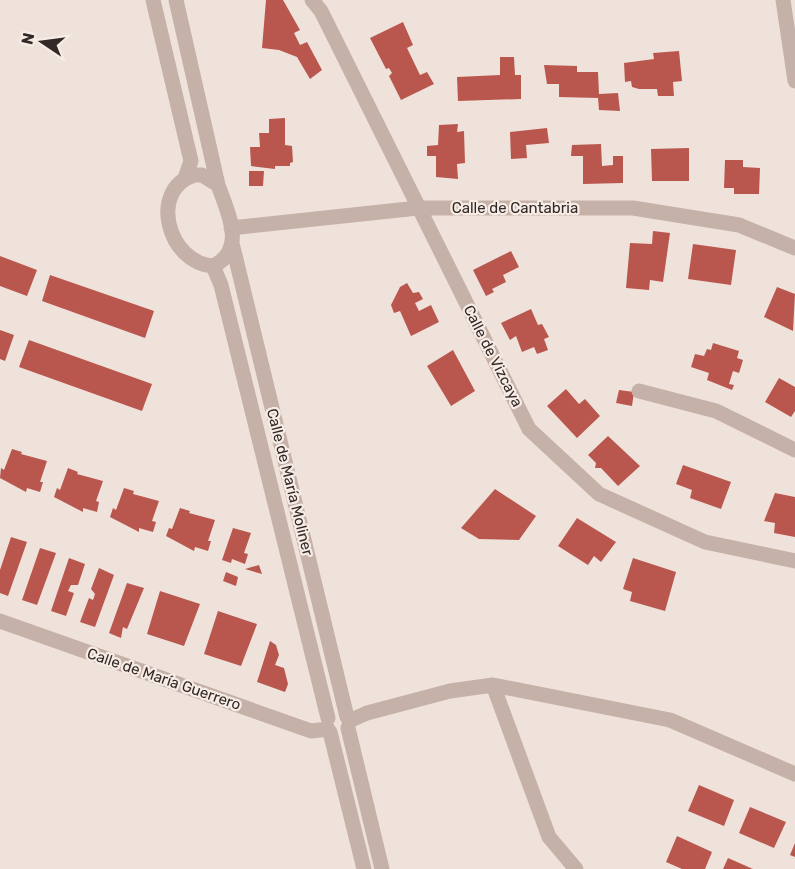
<svg xmlns="http://www.w3.org/2000/svg" width="795" height="869" viewBox="0 0 795 869" font-family="Rubik,sans-serif">
<style>
.building{fill:#b9574e}
.lines{fill:none;stroke-linecap:round;stroke-linejoin:round}
.minor{stroke:#c5b1a8;stroke-width:15}
.labels{text-anchor:middle;stroke-width:4.5;stroke-linejoin:round;paint-order:stroke}
.street-label{font-size:15px;fill:#332927;stroke:#f7ede6}
</style>
<rect width="100%" height="100%" fill="#efe2db"/>
<path class="building" d="M266 0H283L300 30 294 33 300 45 307 42 322 70 310 79 297 57 279 50 262 48Z
M403 22 413 45 407 48 420 75 427 72 434 84 401 100 389 76 392 73 389 68 386 69 370 38Z
M679 51 682 81 673 82 674 96H658L657 89H639L632 87 631 81 625 82 624 63 654 59 653 53Z
M500 57H514L515 75H521V99L458 101 457 77 500 75Z
M544 65 577 66V72H598L599 94 618 93 620 111 599 110 598 98 559 97V84H547Z
M285 118V145L292 146 293 162 290 163V166H275V169L251 166 250 147H260L259 133H269V119Z
M458 124 457 132 464 131 465 163 457 164 458 179 436 177V156H427V146L438 145 439 125Z
M547 128 549 143 526 145 527 158 511 159 510 132Z
M601 144 602 166 613 165V156H623V183L583 184V156H571L572 145Z
M689 148V181H652L651 149Z
M725 160H743V167L760 168 759 194H734V188H724Z
M249 171H264L263 186H249Z
M653 231 670 233 663 282 650 280 649 290 626 288 630 243 652 244Z
M693 244 736 250 731 285 688 279Z
M511 251 519 267 503 275 506 282 492 289 494 292 486 296 473 270Z
M0 256 37 270 27 296 0 286Z
M50 275 154 311 145 338 42 301Z
M407 283 413 293 419 292 423 299 415 303 419 311 431 305 439 322 411 336 400 311 394 313 391 305 400 287Z
M777 287 795 294 793 331 764 317Z
M531 309 538 325 542 324 549 337 544 339 548 350 537 354 534 347 522 352 516 336 510 340 501 323Z
M0 330 14 335 5 361 0 359Z
M29 340 152 384 142 411 19 367Z
M713 343 739 351 737 358 743 360 739 373 733 371 729 384 734 385 732 390 707 380 709 373 691 367 695 354 704 356 707 349 711 350Z
M453 350 475 391 451 406 427 366Z
M779 378 795 387V411L791 417 765 402Z
M566 389 579 404 585 399 600 416 577 438 547 406Z
M619 390 634 392 632 406 616 403Z
M608 436 640 466 618 486 601 468H595L596 463 588 455Z
M12 449 22 452 21 454 47 461 40 482H43L40 492 27 488 26 492 0 478 1 468 4 470Z
M683 465 731 482 721 509 690 498 692 490 676 484Z
M68 468 78 472 77 474 103 481 96 501 99 502 97 512 83 508V512L54 497 57 488 60 490Z
M124 488 134 491 133 494 159 501 152 521 156 522 153 532 139 528V532L110 517 113 508 116 510Z
M495 489 536 516 519 540 479 539 461 528Z
M775 493 795 497V537L774 533 775 523 764 521Z
M180 508 190 511 189 513 215 520 208 541H211L208 551 195 547 194 551 166 536 169 528 172 529Z
M577 518 616 542 601 562 594 556 588 565 558 546Z
M233 528 251 533 244 553 248 554 245 564 232 559 231 563 222 560Z
M11 537 27 542 8 596 0 593V570Z
M40 548 56 553 37 605 22 600Z
M69 558 85 564 78 585H71L68 591 74 593 66 616 51 611Z
M633 558 676 572 665 611 630 601 632 592 623 589Z
M259 565 262 574 245 569Z
M99 568 114 575 95 627 80 622 89 598 93 600 95 594 91 589Z
M226 572 238 577 236 586 223 581Z
M127 583 144 588 127 629 123 627 121 638 109 633Z
M160 591 200 604 184 646 147 634Z
M218 611 257 624 241 666 204 654Z
M270 641 276 645 279 655 275 665 284 668 288 684 285 692 257 682Z
M699 785 734 800 724 826 688 811Z
M750 807 786 822 774 848 739 833Z
M677 836 712 852 705 869H682L666 862Z
M795 843V857L790 855Z
M728 858 753 869H723Z"/>
<g class="lines">
<path class="minor" d="M153 0 191 161 185 178
M176 0 218 185
M312 0 321 11 529 429 599 494 705 542 795 561
M783 0 795 81
M194 175H202L218 185C228 213 247 250 213 266 168 263 148 190 194 175Z
M231 228 418 208H633L739 225 795 248
M233 247 347 717
M213 266 221 285 328 718
M639 391 716 411 795 450
M0 621 311 731 328 729
M493 685 549 837 576 869
M349 721 367 713 450 691 493 685 670 720 795 774
M348 728 382 869
M330 732 364 869"/>
</g>
<g class="labels">
<g class="street-label">
<text x="515" y="213">Calle de Cantabria</text>
<text transform="translate(493 356) rotate(63)" y="5">Calle de Vizcaya</text>
<text transform="translate(290 482) rotate(76)" y="5">Calle de María Moliner</text>
<text transform="translate(164 679) rotate(19)" y="5">Calle de María Guerrero</text>
</g>
</g>
<g transform="translate(42 42) rotate(283)" stroke="#f7ede6" stroke-width="4.5" paint-order="stroke">
<path d="M0-4.5L10 22L0 15L-10 22Z" fill="#332927"/>
<text y="-9" font-size="16" font-weight="bold" text-anchor="middle" fill="#332927">N</text>
</g>
</svg>
